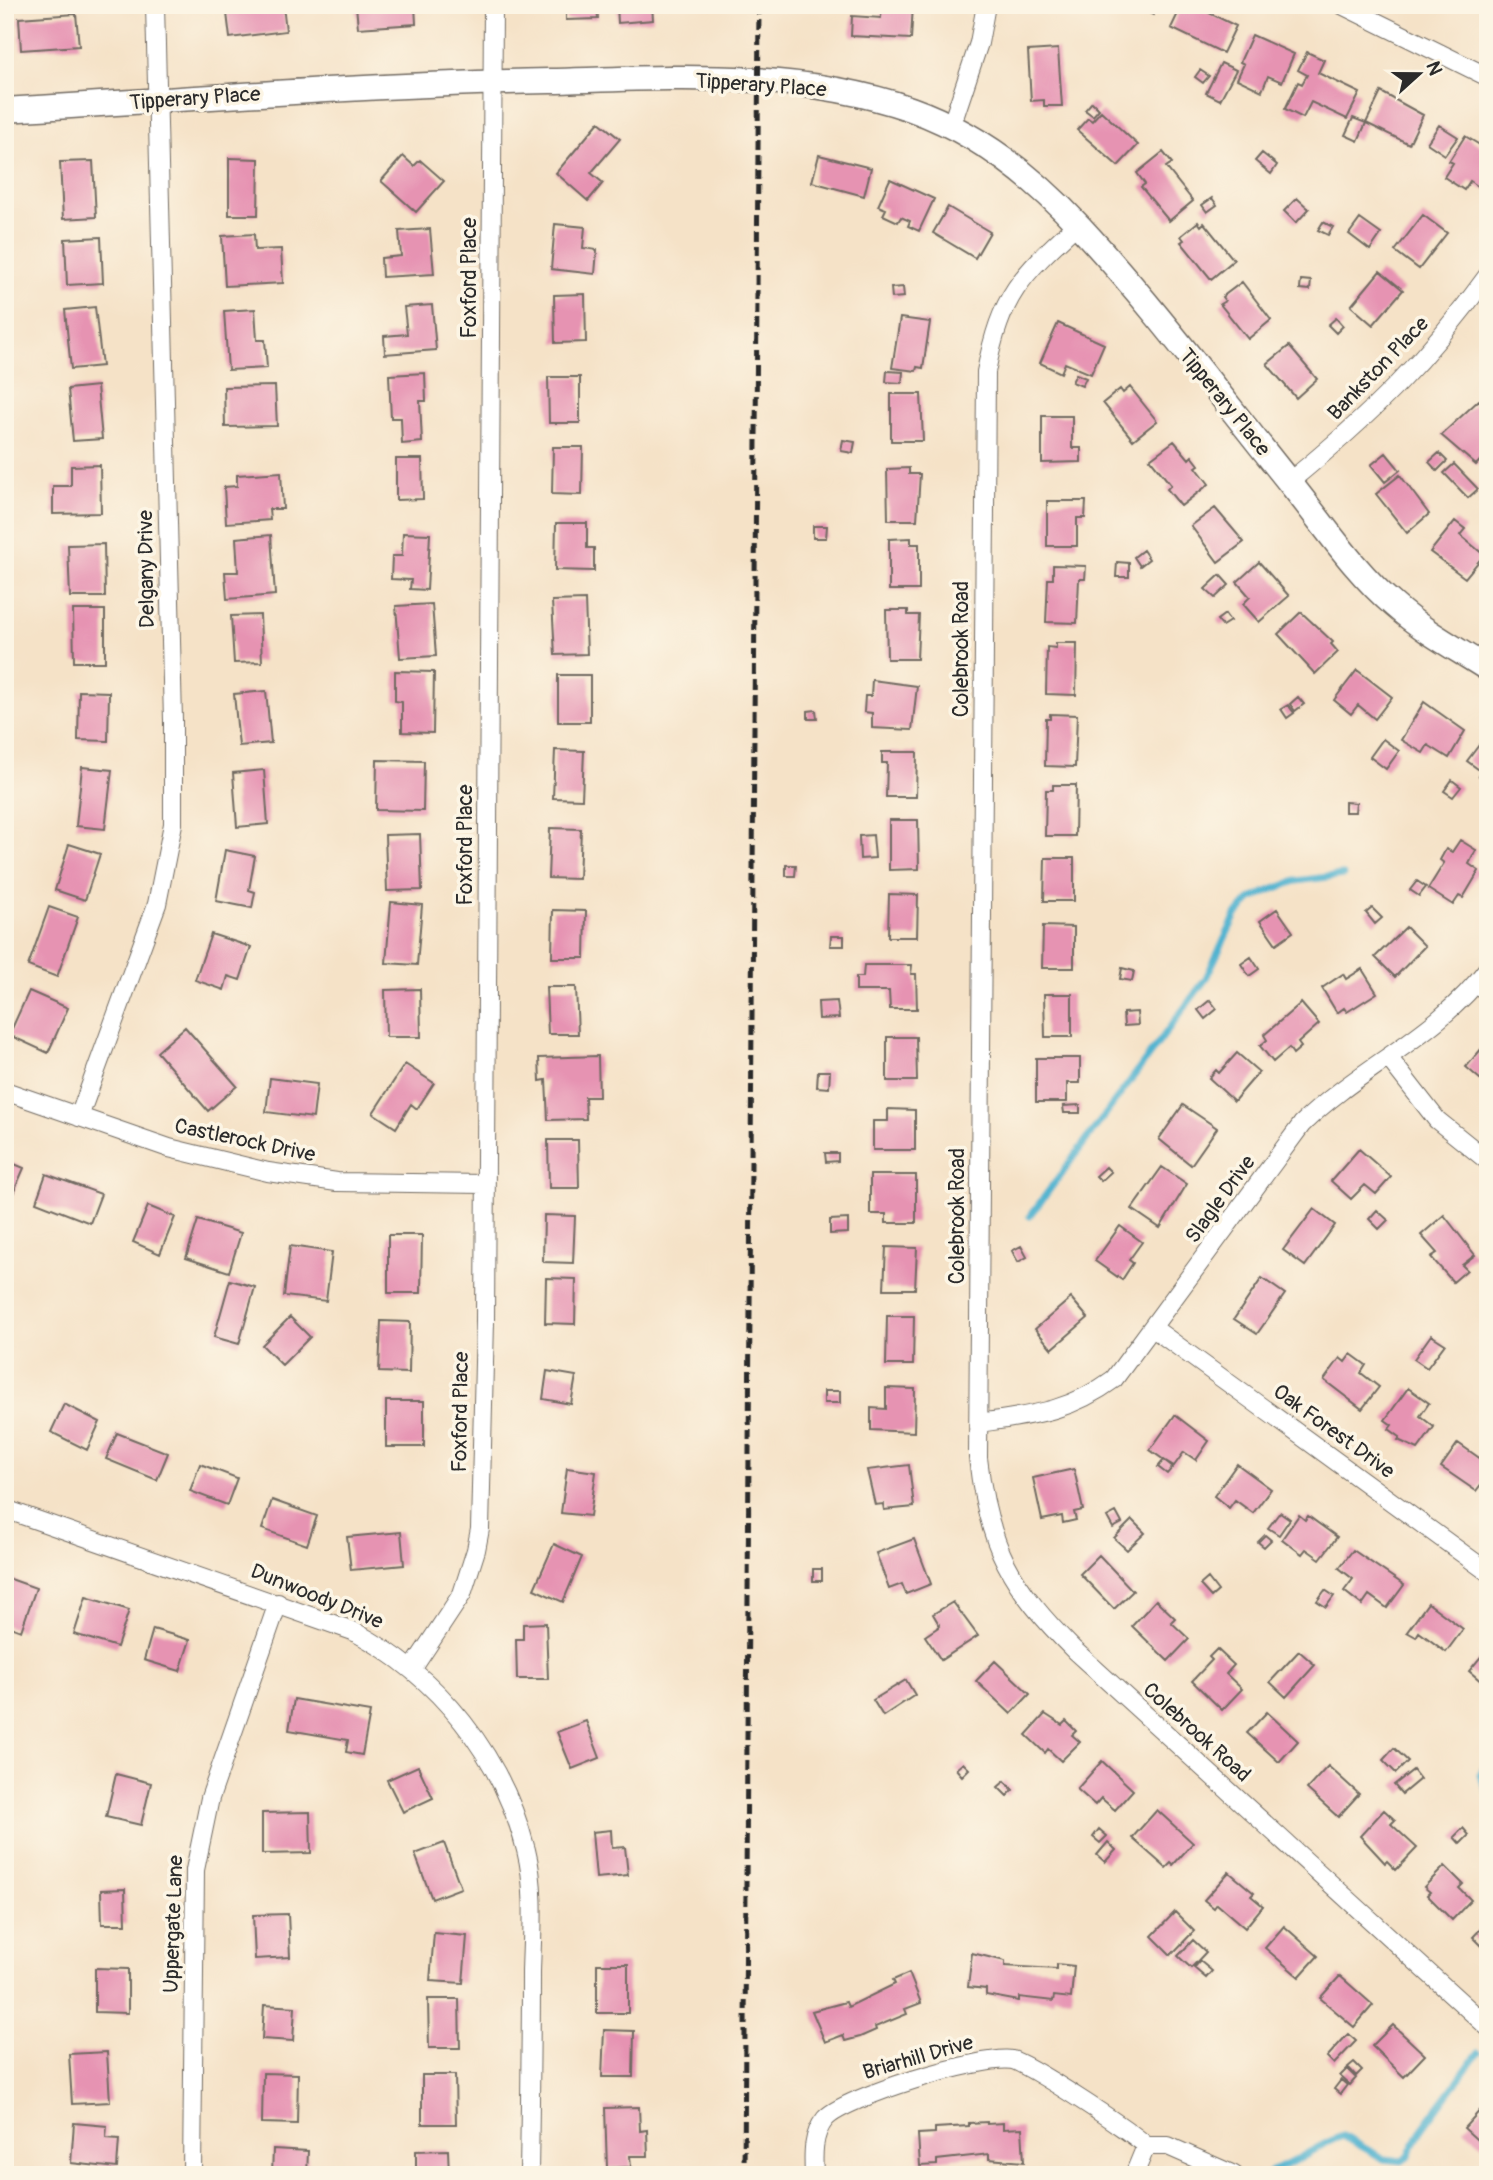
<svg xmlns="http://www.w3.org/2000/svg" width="1493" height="2180" viewBox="0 0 1493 2180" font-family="Pangolin,sans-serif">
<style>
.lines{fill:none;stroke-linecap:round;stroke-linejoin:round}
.stream{stroke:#51b3d0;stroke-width:7}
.building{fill:#e693b2}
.street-casing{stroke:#726b62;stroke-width:20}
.secondary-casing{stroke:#726b62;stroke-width:27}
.street{stroke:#fff;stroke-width:18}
.secondary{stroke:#fff;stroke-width:24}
.rail{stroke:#2b2b2b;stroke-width:5;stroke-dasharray:10 5;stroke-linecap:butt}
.labels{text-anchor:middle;stroke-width:7;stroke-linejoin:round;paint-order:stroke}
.street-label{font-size:21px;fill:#2b2b2b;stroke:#fcf5e5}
</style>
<rect width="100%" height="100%" fill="#fcf5e5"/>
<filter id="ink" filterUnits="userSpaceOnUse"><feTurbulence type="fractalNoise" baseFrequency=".0143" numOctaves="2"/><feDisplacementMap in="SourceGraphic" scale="14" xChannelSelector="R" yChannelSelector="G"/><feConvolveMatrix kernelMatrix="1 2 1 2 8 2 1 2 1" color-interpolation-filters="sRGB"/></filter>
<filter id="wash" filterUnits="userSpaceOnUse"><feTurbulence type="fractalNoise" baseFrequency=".00686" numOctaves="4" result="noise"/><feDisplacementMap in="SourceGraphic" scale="28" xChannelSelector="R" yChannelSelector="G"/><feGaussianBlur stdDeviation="1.57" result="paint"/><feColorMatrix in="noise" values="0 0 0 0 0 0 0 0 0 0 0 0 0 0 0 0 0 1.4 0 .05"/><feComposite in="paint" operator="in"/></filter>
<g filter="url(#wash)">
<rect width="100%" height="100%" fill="#f5e2c7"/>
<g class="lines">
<path class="stream" d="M1030 1216 1205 980 1236 915 1251 899 1271 890 1296 881 1343 875
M1488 1760 1480 1775 1488 1792
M1271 2171C1298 2163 1317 2144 1343 2136L1384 2159 1402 2161 1409 2156 1420 2132 1478 2053"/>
</g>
<g id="blocks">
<path class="building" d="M226 5H283L286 31 230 38Z
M356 5H415L416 24 358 28Z
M566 5H597L598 19 566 20Z
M617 5H652L653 20 618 23Z
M882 5H913L911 39 851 36 852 16 881 18Z
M1133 5H1158L1153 15Z
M1182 5H1193L1236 26 1223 53 1171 28Z
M76 14 79 46 21 50 19 18Z
M1252 35 1294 54 1282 82 1268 76 1262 91 1237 79 1244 64 1240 62Z
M1058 49 1062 106H1044V100L1031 101 1028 51Z
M1307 52 1324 60 1318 73 1360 93 1347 119 1311 102 1303 118 1285 109 1298 82 1302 84 1307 75 1298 70Z
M1221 63 1236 70 1220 100 1206 93Z
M1200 70 1209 76 1203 83 1195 77Z
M1381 92 1423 115 1409 144 1366 123Z
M1092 102 1099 109 1093 116 1085 110Z
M1101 111 1138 145 1118 166 1077 130 1088 118 1092 121Z
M1353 118 1366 123 1358 141 1345 135Z
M599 122 620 139 591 173 603 183 588 201 556 173Z
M1439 125 1458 137 1445 155 1427 143Z
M1465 136 1488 150V183L1483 190 1470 181 1464 190 1444 177 1453 163 1449 161Z
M1163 152 1172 163 1166 167 1193 201 1169 221 1141 187 1145 184 1137 173Z
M1262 153 1277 165 1271 174 1255 161Z
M819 155 871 168 864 196 812 182Z
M403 156 414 166 420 160 444 181 416 212 381 181Z
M229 158 259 159 258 215H229Z
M93 161 96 217 63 219 60 162Z
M890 179 934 199 919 231 908 226 910 221 901 217 898 222 883 215 886 209 878 206Z
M1212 198 1217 205 1207 212 1202 205Z
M1297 198 1309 209 1296 223 1284 211Z
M948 207 990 232 975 258 933 233Z
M1423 215 1447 233 1419 269 1395 251Z
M1360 219 1381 234 1370 250 1349 234Z
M1198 222 1201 226 1204 223 1234 260 1211 279 1181 242 1184 240 1181 236Z
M1323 222 1333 227 1328 235 1318 230Z
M555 224 585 227 583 248 597 250 595 274 551 269Z
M430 229 434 274 382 277 381 258 401 256 399 231Z
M254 234 255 250 281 249 283 283 225 286 222 236Z
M101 237 103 283 67 285 65 239Z
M1380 271 1403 290 1373 325 1351 306Z
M1301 280 1311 281 1310 290 1300 289Z
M1242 282 1271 320 1248 339 1220 304 1225 301 1222 297Z
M903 287 904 297 892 298 891 288Z
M585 294 586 342 555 343 554 295Z
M432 305 436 350 385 354 384 336 407 334 404 307Z
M95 307 102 366 71 369 65 310Z
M255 309 257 340H265L267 368 228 370 224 311Z
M900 318 930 322 923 368 917 367 916 371 892 368Z
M1336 318 1343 326 1336 333 1328 325Z
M1058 323 1104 344 1091 374 1065 363 1061 373 1040 363Z
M1289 346 1317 379 1296 398 1267 364Z
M887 371 903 372 902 383 886 382Z
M425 373 426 401H420L422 442 402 444 401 418H391L389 375Z
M1076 374 1086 378 1082 386 1072 382Z
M548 377H580V423H549Z
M97 386 102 439 73 441 68 389Z
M275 386 277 426 225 427 224 387Z
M1130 387 1157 421 1133 440 1103 403 1120 389 1123 393Z
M891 394H921L923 441H891Z
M1479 400 1488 408V452L1476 465 1441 435Z
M1042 416H1072V448H1081V462L1042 463Z
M843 440 855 442 853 453 841 451Z
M1174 441 1189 459 1192 456 1199 465 1196 467 1209 484 1181 506 1167 489 1171 485 1150 459Z
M553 447H583L582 495 552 494Z
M1386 453 1400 470 1385 482 1371 465Z
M1439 453 1447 461 1437 471 1429 462Z
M396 459H422L423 499 396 500Z
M1454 464 1478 489 1468 498 1444 473Z
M100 465 101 513 53 514V486H71V466Z
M909 468V474H920L917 520H888L887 469Z
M281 472 283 509H269L270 520 226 523 224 487 237 486V475Z
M1400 475 1429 514 1407 533 1376 494Z
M1047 501H1086L1085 518H1077V546H1047Z
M1215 508 1244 542 1218 562 1191 526Z
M1455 521 1465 529 1460 535 1484 555 1465 578 1430 552Z
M556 523H587V548H594V571L555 570Z
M813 526H827L826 538H813Z
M403 533 430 534 427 590 410 589 411 580 391 579 392 556H402Z
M271 535 275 595 227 599 225 572H238L236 538Z
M911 538V544H919V590H889V539Z
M104 544 105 597H70L68 545Z
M1143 550 1149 559 1140 566 1134 557Z
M1117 562 1129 563V577H1116Z
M1259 562 1289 596 1259 622 1243 604 1250 597 1237 582Z
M1053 565 1086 566 1085 579H1079L1077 623 1046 622 1048 579H1053Z
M1220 575 1229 585 1215 598 1205 589Z
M585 600 587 654 555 655 552 601Z
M432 604 436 656 400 658 396 606Z
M73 610H105V662H74Z
M886 610H908V615H919L917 659H887Z
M1301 612 1333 642 1331 644 1338 652 1315 674 1278 634Z
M1225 614 1230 621 1222 626 1217 620Z
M260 615 262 662 234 663 231 616Z
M1056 643H1077L1076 695 1046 694 1047 647 1056 648Z
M1357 670 1392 697 1375 719 1358 705 1351 714 1334 700Z
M395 671 434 672 433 733 402 732V702L395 701Z
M558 675H590V722H558Z
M872 680 917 686 912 730 872 728V713L864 712 865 696H871Z
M79 691 109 692 108 741 78 740Z
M266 691 271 743 239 746 234 694Z
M1298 697 1304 704 1295 711 1290 704Z
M1424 702 1465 731 1449 758 1428 745 1423 753 1401 740Z
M1288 705 1294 713 1287 718 1281 709Z
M816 710 817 719H808V711Z
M1050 714 1077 715 1075 767 1045 766 1046 719H1050Z
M1383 739 1399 751 1386 769 1370 757Z
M1479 745 1488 751V782L1479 776 1482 772 1467 761Z
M555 750 584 751 582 799 553 798Z
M882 752H917L916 797H886L887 763H882Z
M377 760 424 761 423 811 376 810Z
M82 767 112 770 105 829 76 826Z
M264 770 268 824 237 827 233 773Z
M1452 780 1461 787 1453 797 1444 791Z
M1053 785H1076L1075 836H1045L1046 790H1053Z
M1345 802 1356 803 1355 812H1345Z
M889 820H918L919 869 889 870Z
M550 828 581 829 579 879 548 878Z
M420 834 422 890 387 891 385 835Z
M873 835 875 858 860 859 859 836Z
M1460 840 1476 850 1469 864 1479 871 1463 898 1459 896 1453 905 1428 889 1444 863 1440 860 1446 849 1452 852Z
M69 844 100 854 85 900 55 890Z
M225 850 255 856 249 890 255 892 252 908 216 901Z
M1045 858H1074V901H1044Z
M786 865H796L795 876H786Z
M1417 881 1426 887 1419 896 1410 890Z
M889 894 918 895 917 937H888Z
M391 902 422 905 417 965 386 963Z
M49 907 78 917 57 977 28 966Z
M1372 908 1382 918 1375 924 1366 913Z
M1277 909 1293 932 1276 944 1260 921Z
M553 910 586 911 585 958H552Z
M1043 926 1074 927V968H1042Z
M1406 927 1425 946 1395 977 1375 957Z
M211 934 251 947 240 980 228 976 224 990 195 980Z
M831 936H844V946H830Z
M1251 957 1259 969 1249 976 1241 964Z
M864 965H912L911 974H916L917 1009H890L889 991H856V977H863Z
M1122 968 1134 971 1132 981 1120 979Z
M1362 969 1377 993 1347 1012 1344 1008 1337 1013 1322 988 1343 974 1346 979Z
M546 987H576L578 1034H548Z
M420 989 421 1037H386L385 990Z
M29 991 68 1008 48 1053 9 1035Z
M1044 994H1072V1037H1045Z
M1210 1000 1217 1009 1205 1019 1198 1010Z
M837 1001 839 1018 819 1019 818 1002Z
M1301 1003 1319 1024 1298 1043 1301 1047 1293 1054 1289 1048 1273 1062 1260 1046 1267 1040 1264 1035Z
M1137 1012 1138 1025 1124 1026 1123 1013Z
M185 1027 237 1086 208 1111 157 1052Z
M887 1037H916L917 1081H887Z
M1483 1047 1488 1051V1086L1466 1067Z
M1237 1053 1259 1072 1234 1101 1209 1078 1216 1070 1219 1073Z
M598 1056 599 1097H585L586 1119 548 1120 546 1080 540 1081 539 1058Z
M1036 1058H1080V1083H1067V1102H1036Z
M405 1064 434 1083 417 1109 411 1104 396 1128 373 1113Z
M818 1071H830L829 1088 817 1087Z
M270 1078 317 1084 313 1118 266 1112Z
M1080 1105V1113H1064L1063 1106Z
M1183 1105 1217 1128 1191 1165 1159 1139Z
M888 1109 915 1110V1150H873V1121H888Z
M548 1140H578L579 1188H549Z
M1359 1149 1391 1177 1376 1194 1365 1185 1351 1199 1331 1181Z
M825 1153H838V1161L826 1162Z
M5 1160 24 1168 12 1196 5 1193Z
M1106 1167 1111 1172 1101 1181 1096 1176Z
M1162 1167 1187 1184 1160 1228 1132 1209Z
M46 1174 101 1194 90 1223 36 1202Z
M870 1175H916V1223H886V1214H870Z
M148 1206 175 1217 160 1254 133 1242Z
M1314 1209 1335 1225 1305 1266 1283 1250Z
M1377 1210 1388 1220 1379 1229 1369 1219Z
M544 1215 575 1216 573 1263 543 1262Z
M1444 1215 1475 1255 1462 1265 1467 1270 1453 1282 1431 1257 1437 1253 1421 1235Z
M848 1219V1233L830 1234V1220Z
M198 1220 241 1233 229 1272 186 1258Z
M1120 1226 1142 1242 1129 1260 1133 1263 1122 1280 1095 1261Z
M388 1235H422L421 1293H388Z
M290 1246 332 1252 326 1301 284 1296Z
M1021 1246 1027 1257 1018 1262 1012 1251Z
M886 1247 917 1248 915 1289H884Z
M546 1278 576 1279 575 1324 545 1323Z
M1262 1278 1285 1294 1257 1334 1234 1319Z
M230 1280 255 1287 239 1344 214 1337Z
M1071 1298 1088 1318 1052 1349 1035 1329Z
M887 1316H914L913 1365H886Z
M290 1317 310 1337 282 1365 262 1345Z
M381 1321 410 1322 409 1373 379 1372Z
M1431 1335 1445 1344 1427 1368 1414 1359Z
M1351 1354 1366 1365 1361 1373 1379 1387 1362 1409 1324 1380 1340 1358 1345 1362Z
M547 1371 576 1376 571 1404 543 1399Z
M886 1388 915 1389 914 1432 871 1430V1408L886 1409Z
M1408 1388 1429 1403 1420 1416 1434 1427 1418 1449 1398 1440 1400 1437 1389 1429 1392 1425 1385 1420Z
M824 1391H840V1403H824Z
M386 1401H424V1447H386Z
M64 1404 100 1422 87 1450 51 1432Z
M1175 1415 1209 1441 1196 1460 1184 1452 1174 1466 1164 1460 1173 1467 1167 1474 1158 1467 1164 1460 1150 1450Z
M117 1433 168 1453 157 1480 106 1459Z
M1458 1443 1488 1464V1475L1476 1491 1441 1467Z
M200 1464 237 1478 227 1505 190 1491Z
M1237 1464 1271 1489 1253 1513 1235 1500 1229 1508 1214 1496Z
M909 1465 914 1507 884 1510 883 1504 875 1505 867 1470Z
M567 1468 596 1472 590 1516 561 1513Z
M1074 1469 1083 1510 1074 1512 1076 1520 1063 1523 1062 1516 1042 1520 1033 1478Z
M272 1500 317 1516 307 1545 262 1529Z
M1116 1512 1122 1523 1113 1528 1107 1517Z
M1280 1512 1290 1519 1279 1535 1268 1528Z
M1299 1515 1305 1520 1308 1516 1337 1537 1320 1559 1306 1549 1302 1554 1282 1539Z
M1132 1520 1145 1533 1127 1550 1114 1538Z
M401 1532 404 1565 351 1570 347 1537Z
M1265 1535 1271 1540 1264 1547 1258 1542Z
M914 1539 931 1584 906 1594 902 1584 889 1589 876 1553Z
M554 1544 582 1557 563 1602 534 1589Z
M1353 1550 1404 1585 1387 1608 1369 1595 1362 1605 1344 1591 1353 1579 1339 1568Z
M1099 1555 1133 1591 1114 1609 1080 1574Z
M813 1569H822V1581H813Z
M5 1577 36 1588 21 1631 5 1625Z
M1208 1578 1218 1591 1211 1597 1200 1585Z
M1325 1590 1334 1596 1326 1607 1317 1601Z
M86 1597 129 1610 117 1647 74 1634Z
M1156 1600 1175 1618 1171 1622 1189 1639 1168 1661 1132 1626Z
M953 1602 978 1636 941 1660 925 1636 940 1626 933 1614Z
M1428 1603 1463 1629 1446 1652 1419 1632 1416 1637 1407 1632Z
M546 1623 548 1679H517L516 1639H523V1624Z
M153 1629 190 1640 180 1671 144 1660Z
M1488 1648V1687L1469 1671Z
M1217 1649 1234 1665 1226 1674 1242 1689 1222 1710 1192 1681 1212 1660 1209 1657Z
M1299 1651 1315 1665 1286 1697 1270 1682Z
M995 1661 1030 1694 1011 1714 976 1681Z
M906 1680 915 1695 883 1716 873 1700Z
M294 1699 370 1712 362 1755 346 1752 348 1740 289 1730Z
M1267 1712 1298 1741 1279 1762 1247 1733Z
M1045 1714 1062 1725 1066 1721 1076 1731 1072 1735 1080 1742 1061 1761 1048 1749 1045 1753 1026 1735Z
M586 1721 600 1758 572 1769 557 1732Z
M1394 1748 1408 1761 1396 1773 1383 1760Z
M1102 1761 1133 1790 1115 1810 1101 1798 1095 1805 1077 1789Z
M963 1763 969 1769 962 1776 956 1769Z
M418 1766 433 1798 403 1812 387 1780Z
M1328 1766 1359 1794 1338 1817 1307 1789Z
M1413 1770 1420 1779 1402 1794 1394 1785Z
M116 1774 151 1783 141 1825 106 1817Z
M1005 1781 1013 1790 1007 1796 998 1787Z
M1157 1810 1193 1843 1173 1865 1171 1863 1166 1868 1132 1838Z
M1384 1810 1395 1820 1391 1824 1417 1848 1396 1870 1387 1861 1385 1863 1360 1836Z
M310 1812 311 1853 262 1854V1813Z
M1463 1828 1469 1835 1460 1844 1454 1837Z
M1099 1829 1107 1836 1100 1843 1093 1837Z
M611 1830 612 1848 625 1847 628 1875 596 1878 592 1832Z
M1108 1842 1116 1850 1105 1862 1097 1855Z
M444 1843 461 1888 432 1899 415 1854Z
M1445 1866 1463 1884 1459 1888 1471 1900 1452 1920 1427 1895 1430 1892 1424 1887Z
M1229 1872 1254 1893 1251 1896 1263 1906 1245 1928 1217 1904 1214 1908 1204 1900Z
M125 1889 126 1924H102L101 1890Z
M1175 1912 1194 1931 1171 1955 1152 1936Z
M288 1914 290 1957 255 1959 253 1915Z
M1488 1921V1952L1473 1937Z
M1284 1926 1318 1956 1299 1977 1265 1948Z
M434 1933 467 1936 463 1983 430 1981Z
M1193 1940 1206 1952 1191 1968 1178 1956Z
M972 1953 1005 1961V1966L1057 1969V1964L1074 1966 1071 1998 1054 1996 1053 2001 1019 1997V2001L986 1995V1989L968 1987Z
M1200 1961 1212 1971 1206 1978 1194 1968Z
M597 1964H628V2013H597Z
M95 1968 128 1969V2013L95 2012Z
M909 1973 921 2003 905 2009 907 2014 875 2027 876 2030 860 2037 845 2041 843 2035 825 2042 812 2011 846 2002 848 2007 895 1984 893 1980Z
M1340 1976 1373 2005 1354 2027 1320 1998Z
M428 1999H459L460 2048H429Z
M264 2005 295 2007 293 2041 262 2039Z
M1393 2025 1425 2055 1404 2077 1372 2046Z
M604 2030 634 2031 633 2077H602Z
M1348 2034 1356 2041 1334 2064 1327 2057Z
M107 2052 110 2102 72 2104 69 2054Z
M1354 2062 1362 2070 1356 2076 1348 2067Z
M1347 2069 1356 2078 1350 2085 1340 2076Z
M263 2073 298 2074 297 2124 262 2123Z
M422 2075H455L456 2124H422Z
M1341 2080 1347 2085 1340 2094 1334 2089Z
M639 2107 640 2131 647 2130 648 2156H630L631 2167 607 2168 605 2108Z
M1483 2107 1488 2111V2150L1464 2128Z
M987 2122V2124L1003 2123V2129L1022 2128 1024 2162 989 2159V2154L937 2160V2165L920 2166 918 2134 935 2133V2128L969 2126V2123Z
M74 2123 107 2126 106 2138 119 2139 117 2168 71 2163Z
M273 2149 308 2151 307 2175H272Z
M448 2150 449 2175H416V2151Z"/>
</g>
</g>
<g filter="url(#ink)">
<use href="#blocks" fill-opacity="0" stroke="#726b62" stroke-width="2"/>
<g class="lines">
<defs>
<path id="street" d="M1342 5 1488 77
M951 127 979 43 986 5
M1077 224C1021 276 1001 294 986 372L978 1458C988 1547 1011 1587 1074 1650L1488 2027
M1289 482C1370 416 1427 360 1488 275
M1388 1057 1437 1120 1488 1161
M5 1091 169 1148 268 1172 337 1182 484 1184
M79 1117 157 904 173 824V720L155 5
M1153 1328 1488 1572
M979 1423C1033 1415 1069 1412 1114 1379L1302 1124C1360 1067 1439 1035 1488 968
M5 1509 353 1631C439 1676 502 1756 526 1850 536 1889 532 1933 531 1972 531 2040 530 2107 529 2175
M413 1668 462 1594 476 1550 480 1529 485 1321 493 5
M192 2175 195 1870 210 1798 278 1603
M814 2175C813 2155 812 2135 825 2119 844 2097 983 2055 1012 2060 1024 2061 1139 2136 1146 2146H1168L1234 2175
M1134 2175 1146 2146"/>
<path id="secondary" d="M5 110C187 99 368 85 550 81 669 78 796 69 911 109 978 133 1032 175 1080 227 1156 309 1223 400 1294 488 1326 528 1356 573 1395 606 1423 631 1457 649 1488 669"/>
</defs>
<use href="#street" class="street-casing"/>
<use href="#secondary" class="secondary-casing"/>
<use href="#street" class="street"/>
<use href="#secondary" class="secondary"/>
<path class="rail" d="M744 2175 759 5"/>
</g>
</g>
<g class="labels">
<g class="street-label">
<text transform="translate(761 85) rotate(4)" y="7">Tipperary Place</text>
<text transform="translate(195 98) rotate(-4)" y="7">Tipperary Place</text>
<text transform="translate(469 278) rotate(-90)" y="7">Foxford Place</text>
<text transform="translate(1378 368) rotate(-46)" y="7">Bankston Place</text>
<text transform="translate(1225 402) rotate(51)" y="7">Tipperary Place</text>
<text transform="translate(146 569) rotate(-91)" y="7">Delgany Drive</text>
<text transform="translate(961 649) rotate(-90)" y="7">Colebrook Road</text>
<text transform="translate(465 845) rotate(-90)" y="7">Foxford Place</text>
<text transform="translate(245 1140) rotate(12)" y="7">Castlerock Drive</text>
<text transform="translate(1220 1199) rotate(-54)" y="7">Slagle Drive</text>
<text transform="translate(957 1216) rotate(-90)" y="7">Colebrook Road</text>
<text transform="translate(460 1412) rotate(-89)" y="7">Foxford Place</text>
<text transform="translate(1334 1431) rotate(36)" y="7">Oak Forest Drive</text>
<text transform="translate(317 1596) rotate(22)" y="7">Dunwoody Drive</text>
<text transform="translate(1197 1732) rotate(42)" y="7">Colebrook Road</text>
<text transform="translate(173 1924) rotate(-88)" y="7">Uppergate Lane</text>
<text transform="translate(918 2057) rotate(-16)" y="7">Briarhill Drive</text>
</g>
</g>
<rect width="1493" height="2180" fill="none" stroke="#fcf5e5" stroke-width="28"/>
<g transform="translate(1419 74) rotate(69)" stroke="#fcf5e5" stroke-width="5" paint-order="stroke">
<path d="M0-5L12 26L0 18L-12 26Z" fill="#2b2b2b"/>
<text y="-10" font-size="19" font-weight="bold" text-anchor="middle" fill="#2b2b2b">N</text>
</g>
</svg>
